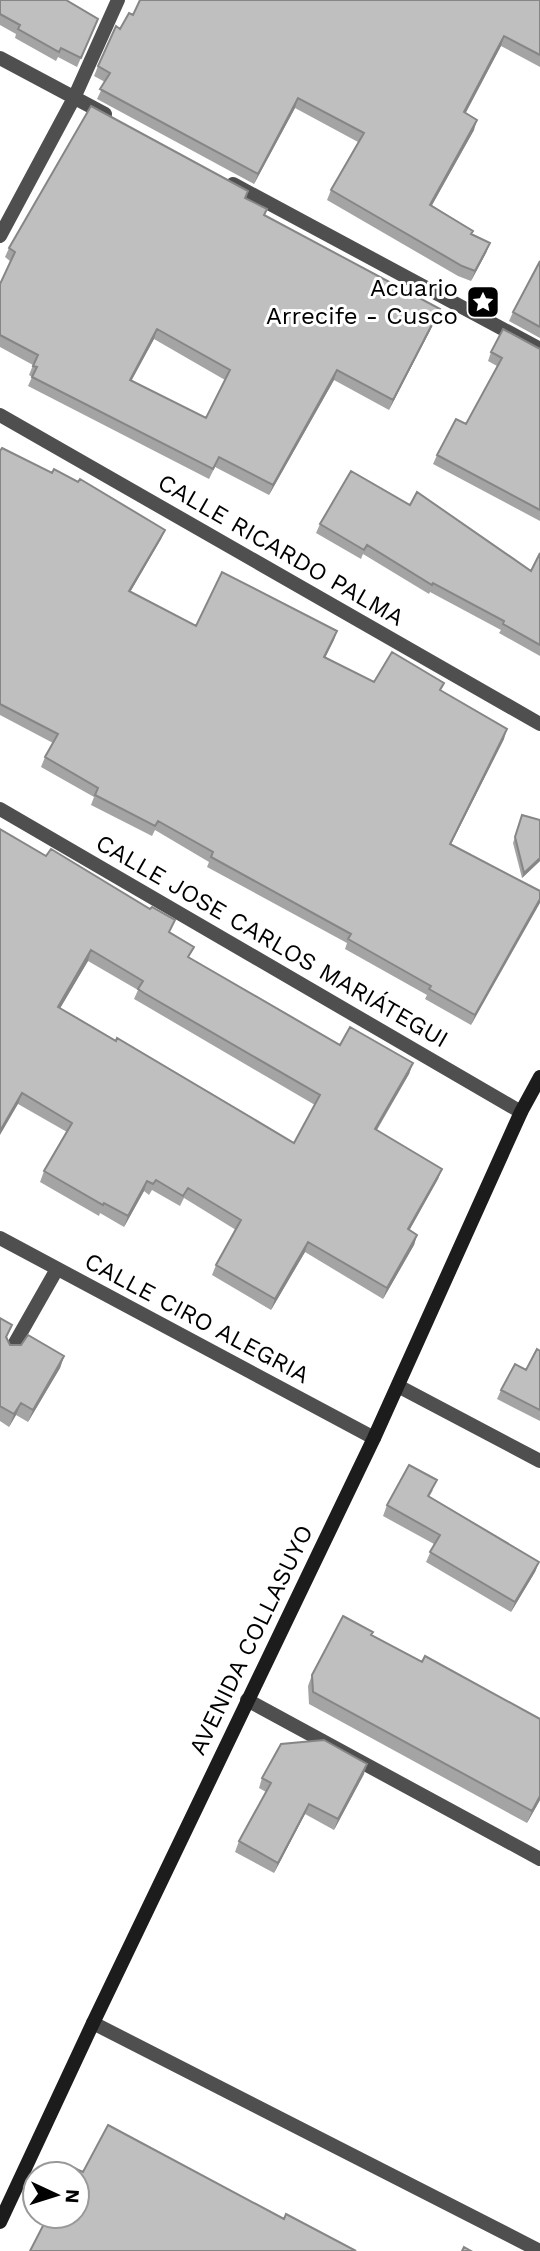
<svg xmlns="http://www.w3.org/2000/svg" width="540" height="2251" viewBox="0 0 540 2251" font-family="'Work Sans',sans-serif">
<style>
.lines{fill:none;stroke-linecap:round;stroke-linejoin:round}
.lane{stroke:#4f4f4f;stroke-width:14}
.street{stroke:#4f4f4f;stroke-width:14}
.secondary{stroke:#1c1c1c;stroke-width:14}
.wall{fill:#a4a4a4;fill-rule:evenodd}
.shaded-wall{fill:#868686}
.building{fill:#bfbfbf;stroke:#868686;stroke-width:2;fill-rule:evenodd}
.labels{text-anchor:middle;stroke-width:6;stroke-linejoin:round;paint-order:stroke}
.poi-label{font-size:24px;fill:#000;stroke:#fff;text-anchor:end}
.street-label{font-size:24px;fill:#000;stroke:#fff}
</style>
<rect width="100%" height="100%" fill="#fff"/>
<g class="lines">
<path class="lane" d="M11 1350 57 1269"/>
<path class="street" d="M0 58 105 114
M233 184 540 349
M0 236 74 98 118 0
M0 415 540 724
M0 809 521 1112
M0 1238 374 1438
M398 1386 540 1461
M247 1700 540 1859
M93 2023 540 2251"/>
<path class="secondary" d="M0 2222 93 2023 374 1438 521 1112 540 1077"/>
</g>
<path class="wall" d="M0 0 98 19 77 67 58 57 56 61 15 38 16 34 0 25Z
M540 0V67L501 46 465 113 474 130 432 205 473 231 472 234 490 243 486 253 471 281 458 276 327 200 331 190 358 142 295 108 254 184 97 99 105 82 94 76 98 66 120 29 133 15Z
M246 199 264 215 436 319 389 410 334 380 269 495 215 467 209 479 28 386 32 377 29 375 33 365 0 347V284L10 261 5 257 9 248ZM154 339 225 380 206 418 131 380Z
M540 261V338L509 321 513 312Z
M540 349V521L433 464 437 455 466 424 497 366 488 361 491 352Z
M0 451 165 530 161 539 130 592 196 626 337 631 325 657 374 682 441 691 504 739 451 844 540 891 471 1025 425 999 427 995 345 949 347 943 207 867 209 862 155 830 152 836 91 805 94 797 41 767 45 757 53 743 0 715Z
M410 505 531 571 540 553V656L499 633 501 630 430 592 429 594 363 554 361 559 316 533 320 524Z
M522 815 540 861 522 878 513 843Z
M0 829 170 933 190 958 340 1045 413 1063 409 1074 377 1130 442 1169 438 1179 409 1230 417 1235 414 1245 383 1299 305 1252 271 1310 212 1275 216 1265 236 1230 184 1198 180 1206 152 1190 149 1195 144 1191 124 1227 100 1213 99 1216 40 1182 44 1171 67 1132 18 1104ZM88 961 138 990 134 999 141 1003 315 1105 294 1143 116 1041 60 1008Z
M0 1318 10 1345 64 1356 60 1368 28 1422 16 1415 9 1427 0 1421Z
M540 1351V1421L497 1399 501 1390 526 1370Z
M433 1490 429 1497 539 1562 535 1572 511 1612 426 1562 434 1544 383 1516 387 1505Z
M372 1635 422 1662 540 1800 527 1823 309 1704 308 1686 312 1675Z
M364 1774 334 1830 305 1814 274 1873 235 1852 239 1841 266 1792 259 1788 262 1778Z"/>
<path class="shaded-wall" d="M504 36 501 46 461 122 464 112Z
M298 98 295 108 254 184 258 174Z
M477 120 474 130 427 214 430 205Z
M490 243 486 253 471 281 475 271Z
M440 309 436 319 389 410 393 400Z
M157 329 154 339 127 389 130 380Z
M337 370 334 380 269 495 273 485Z
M165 530 161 539 125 601 129 591Z
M337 631 334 640 321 666 324 657Z
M507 729 504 739 446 854 450 844Z
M540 858V861L522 878 524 873Z
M540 899V903L471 1025 475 1015Z
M91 950 88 961 55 1017 58 1007Z
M413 1063 409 1074 371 1139 375 1129Z
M22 1093 18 1104 0 1135V1131Z
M442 1169 438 1179 404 1240 408 1229Z
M147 1181 144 1191 124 1227 128 1216Z
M417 1235 414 1245 383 1299 387 1288Z
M308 1242 305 1252 271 1310 275 1299Z
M64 1356 60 1368 28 1422 33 1410Z
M21 1403 16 1415 9 1427 14 1414Z
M539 1562 535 1572 511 1612 515 1602Z
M367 1764 364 1774 334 1830 338 1819Z
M540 1796V1800L527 1823 532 1811Z
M309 1804 305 1814 274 1873 278 1863Z"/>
<path class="building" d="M0 0H66L98 19 81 58 61 48 59 52 18 29 20 25 0 14Z
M140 0H540V55L504 36 464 112 477 120 430 205 473 231 471 234 490 243 475 271 462 266 331 190 364 133 298 98 258 174 100 89 110 73 98 66 116 26 120 29 129 13 133 15Z
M91 106 248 191 245 198 267 209 264 215 440 309 393 400 337 370 273 485 219 457 213 469 32 377 37 367 33 366 38 355 0 335V284L15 252 9 248ZM157 329 230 370 206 418 130 380Z
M540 261V327L513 312Z
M503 329 540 349V510L437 455 456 419 466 424 502 358 491 352Z
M2 448 52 473 54 469 78 482 80 479 165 530 129 591 196 626 222 572 337 631 324 657 374 682 392 652 444 683 440 690 507 729 450 844 540 891V899L475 1015 429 989 431 986 348 939 351 934 211 857 213 852 158 821 155 826 95 795 98 788 45 757 58 734 0 704V451Z
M351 471 410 505 417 492 531 571 540 553V645L503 624 504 621 433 583 432 585 367 545 364 550 320 524Z
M522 815 540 820V858L524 873 515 837Z
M0 829 46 856 51 849 150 909 152 907 175 920 169 932 194 947 188 957 340 1045 350 1027 413 1063 375 1129 442 1169 408 1229 417 1235 387 1288 308 1242 275 1299 216 1265 241 1220 188 1188 183 1196 156 1180 153 1184 147 1181 128 1216 104 1203 103 1205 44 1171 72 1123 22 1093 0 1131ZM91 950 143 981 138 989 144 993 320 1095 294 1143 117 1038 116 1041 58 1007Z
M0 1318 12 1325 6 1337 10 1345H21L28 1335 64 1356 33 1410 21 1403 14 1414 0 1406Z
M537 1349 540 1351V1410L501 1390 515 1364 526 1370Z
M409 1465 437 1480 428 1496 539 1562 515 1602 430 1552 440 1535 387 1505Z
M343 1616 373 1632 371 1635 422 1662 425 1656 540 1719V1796L532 1811 313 1692 312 1675Z
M324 1740 367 1764 338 1819 309 1804 278 1863 239 1841 271 1783 262 1778 281 1744Z
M108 2125 284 2219 286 2214 356 2251H30L48 2216H77V2174H69L72 2167 83 2172Z
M464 2247 471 2251H462Z"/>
<defs>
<symbol id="sight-square" viewBox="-11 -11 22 22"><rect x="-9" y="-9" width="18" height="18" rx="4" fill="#000" stroke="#fff"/><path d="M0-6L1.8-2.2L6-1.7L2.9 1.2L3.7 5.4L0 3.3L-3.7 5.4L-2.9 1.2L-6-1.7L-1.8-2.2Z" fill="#fff"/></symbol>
</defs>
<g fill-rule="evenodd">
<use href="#sight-square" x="464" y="283" width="38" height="38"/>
</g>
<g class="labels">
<g class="poi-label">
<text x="458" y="296">Acuario<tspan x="458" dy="28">Arrecife - Cusco</tspan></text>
</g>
<g class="street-label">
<text transform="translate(281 550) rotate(30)" y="8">CALLE RICARDO PALMA</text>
<text transform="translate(272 941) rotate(30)" y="8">CALLE JOSE CARLOS MARIÁTEGUI</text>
<text transform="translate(197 1318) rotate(28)" y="8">CALLE CIRO ALEGRIA</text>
<text transform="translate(251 1640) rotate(-64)" y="8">AVENIDA COLLASUYO</text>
</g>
</g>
<g transform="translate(56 2195) rotate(94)"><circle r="33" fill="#ffffff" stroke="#999999" stroke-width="2"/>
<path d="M0-5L12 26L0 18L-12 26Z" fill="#000000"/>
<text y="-10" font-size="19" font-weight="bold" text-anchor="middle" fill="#000000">N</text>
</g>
</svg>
